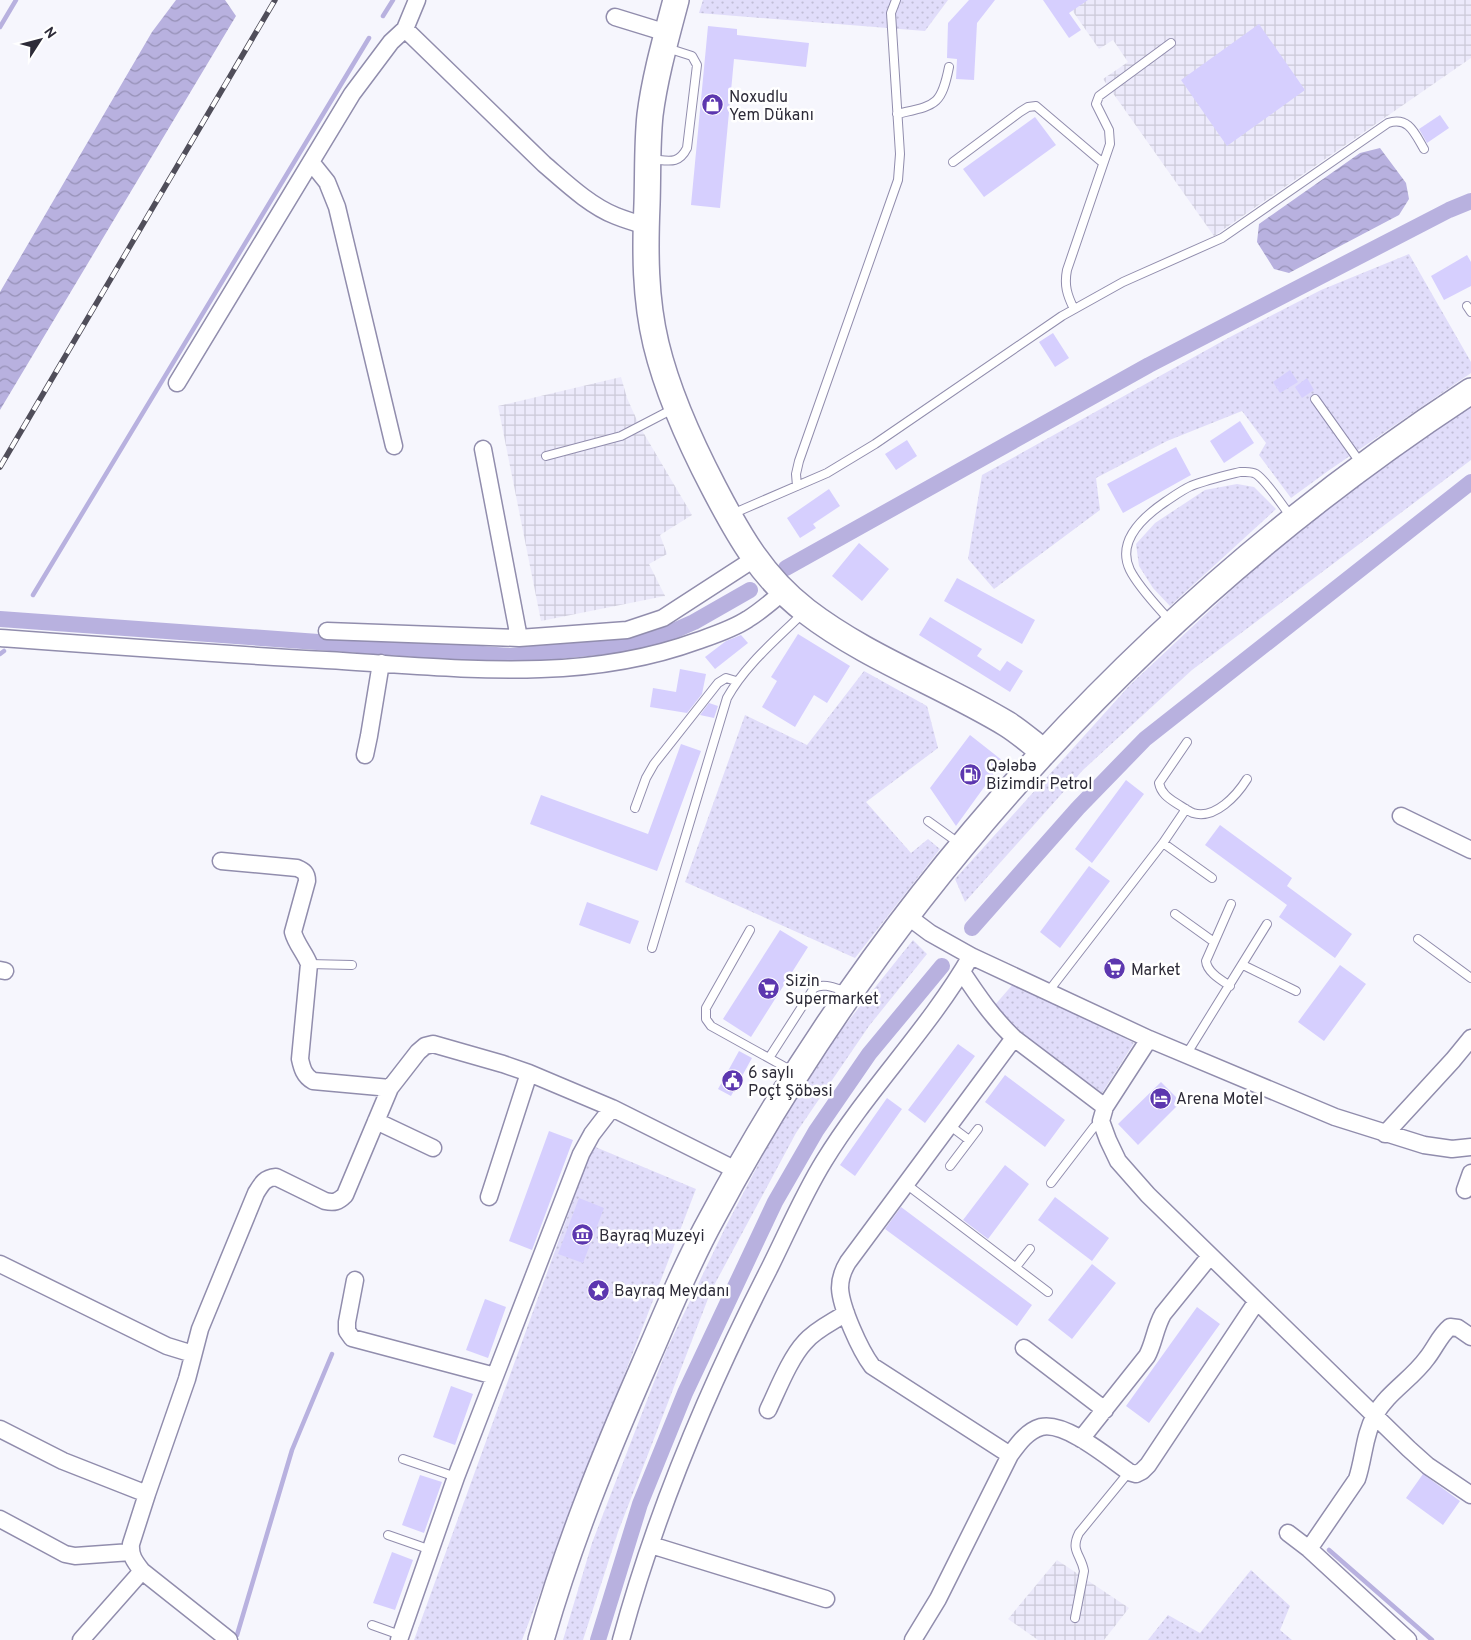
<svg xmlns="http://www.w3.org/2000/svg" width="1471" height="1640" viewBox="0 0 1471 1640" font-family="Overpass,sans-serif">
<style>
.industrial{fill:url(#industrial-grid)}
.grass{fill:url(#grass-dots)}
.water{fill:url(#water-waves)}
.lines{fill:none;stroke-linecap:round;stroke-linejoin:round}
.stream{stroke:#b8b1df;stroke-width:4.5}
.canal{stroke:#b8b1df;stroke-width:16}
.building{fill:#d6cffe}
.service-casing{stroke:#918dad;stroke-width:10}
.minor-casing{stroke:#918dad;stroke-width:19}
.primary-casing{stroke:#918dad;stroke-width:28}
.service{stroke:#fff;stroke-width:8}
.minor{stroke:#fff;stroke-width:16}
.primary{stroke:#fff;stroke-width:25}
.rail-casing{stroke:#504e5a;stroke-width:5.5}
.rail{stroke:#fff;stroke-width:4;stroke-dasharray:11;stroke-linecap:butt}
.labels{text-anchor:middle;stroke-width:5;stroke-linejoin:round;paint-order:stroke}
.poi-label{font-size:16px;fill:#2d2b38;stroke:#fff;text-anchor:start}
</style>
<defs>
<pattern id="industrial-grid" width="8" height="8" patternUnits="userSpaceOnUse" patternTransform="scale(1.25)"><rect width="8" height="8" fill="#eceafb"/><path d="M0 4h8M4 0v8" fill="none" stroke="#cbc9d8"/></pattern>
<pattern id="grass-dots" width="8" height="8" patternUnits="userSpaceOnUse" patternTransform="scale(1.25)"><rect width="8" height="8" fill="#e1ddfa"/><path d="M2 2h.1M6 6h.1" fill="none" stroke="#c1bed7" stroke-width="1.8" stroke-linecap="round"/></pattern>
<pattern id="water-waves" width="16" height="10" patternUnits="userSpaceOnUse" patternTransform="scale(1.25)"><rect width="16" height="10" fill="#b8b1df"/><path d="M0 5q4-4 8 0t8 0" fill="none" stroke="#9690b6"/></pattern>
</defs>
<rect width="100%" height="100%" fill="#f6f6fd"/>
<path class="industrial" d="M1065 0H1471V58L1214 236 1103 79 1128 62 1113 40 1099 49Z
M621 377 627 398 640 427 692 515 660 535 667 554 649 564 665 596 541 621 498 406Z
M1057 1560 1129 1608 1104 1640H1038L1008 1619Z"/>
<path class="grass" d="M703 0H948L925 31 699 13Z
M1409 254 1471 362V373L1328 471 1291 498 1259 455 1266 443 1242 411 1167 441 1096 478 1100 510 994 589 968 559 982 475 1230 337 1321 290Z
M1471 406V460L1192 670 1083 770 965 902 955 879 1130 685 1253 570 1343 497 1436 428Z
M1237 484 1254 487 1276 509 1170 606 1153 588 1139 566 1136 544 1155 523 1205 490Z
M864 671 927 706 938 748 866 802 911 853 928 839 940 849 855 958 685 882 745 715 807 745Z
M913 940 927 954 869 1026 796 1133 711 1291 618 1532 583 1640H563L592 1543 666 1351 726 1226 780 1123 837 1035Z
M1014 983 1134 1043 1102 1093 1019 1033 994 1006Z
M593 1146 696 1189 522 1640H414Z
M1251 1570 1290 1606 1280 1630 1292 1640H1148L1168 1615 1200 1633Z"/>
<path class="water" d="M176 0H225L236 16 0 410V292L152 32Z
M1380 148 1406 183 1409 199 1399 215 1289 273 1274 269 1257 242 1259 224 1360 153Z"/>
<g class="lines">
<path class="stream" d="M383 16 393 0
M0 27 16 0
M33 595 369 38
M0 654 4 651
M1329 1550 1432 1640
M237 1635 292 1450 332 1354"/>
<path class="canal" d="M786 568 1149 365 1449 210 1471 201
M0 619 511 656 627 644 660 637 694 622 750 590
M972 928 1078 808 1145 739 1471 482
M598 1640 640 1504 685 1393 775 1202 816 1131 869 1054 942 966"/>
</g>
<path class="building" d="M969 0H995L977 23 974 80 956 79 957 59 947 58 948 23Z
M1043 0H1088L1069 13 1081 30 1069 38Z
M1259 24 1305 90 1227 146 1181 80Z
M708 26 737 29V35L809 43 806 67 734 59 720 208 691 205Z
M1440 115 1449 128 1427 143 1419 129Z
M1035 117 1056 145 984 197 963 169Z
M1467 255 1471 262V286L1444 300 1431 276Z
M1053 333 1069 358 1055 367 1039 342Z
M1290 370 1298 382 1280 393 1273 382Z
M1307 378 1314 390 1302 398 1295 387Z
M1240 421 1254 443 1224 463 1210 441Z
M907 440 917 456 896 470 885 454Z
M1176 447 1191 475 1123 513 1107 484Z
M829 489 840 506 813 524 816 528 800 538 787 518Z
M859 543 889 569 862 601 832 576Z
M957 578 1035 620 1022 644 944 601Z
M930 617 982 649 977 656 1000 671 1007 661 1023 671 1010 692 919 635Z
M798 634 850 666 827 703 814 695 795 727 762 707 777 681 771 677Z
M741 635 748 643 715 669 705 657 726 641Z
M680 669 706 674 702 694 687 713 650 707 653 688 676 692Z
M709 703 718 706 714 718 700 715Z
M970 735 1003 761 956 826 930 788Z
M681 744 701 751 657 871 530 824 541 795 648 834Z
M1126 780 1144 794 1092 863 1075 849Z
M1220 825 1292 878 1287 886 1352 934 1335 958 1279 917 1287 905 1205 845Z
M1089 866 1110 881 1060 948 1040 932Z
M587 902 639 921 630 944 579 925Z
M780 930 808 947 751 1037 723 1019Z
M1340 965 1366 984 1324 1041 1298 1022Z
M958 1044 975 1056 925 1123 908 1110Z
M739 1051 752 1058 731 1096 718 1089Z
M1005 1075 1065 1120 1045 1147 985 1102Z
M1161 1082 1181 1102 1138 1145 1118 1124Z
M887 1098 902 1109 855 1176 840 1165Z
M549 1131 573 1140 532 1250 509 1241Z
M1005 1165 1029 1184 988 1239 963 1220Z
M1055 1197 1109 1238 1092 1261 1038 1220Z
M579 1198 604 1208 583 1263 558 1254Z
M901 1207 1032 1305 1017 1326 885 1229Z
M1092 1264 1116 1283 1072 1339 1048 1320Z
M485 1299 506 1307 488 1358 466 1350Z
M1197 1307 1220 1324 1149 1423 1126 1406Z
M451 1386 473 1394 455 1445 433 1437Z
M1423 1474 1460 1501 1443 1525 1406 1498Z
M420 1475 442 1482 424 1533 402 1525Z
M392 1552 413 1560 395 1610 373 1603Z"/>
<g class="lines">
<defs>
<path id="service" d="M897 114C935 105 941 107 949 67
M650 159C667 160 678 166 687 148L697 65 692 56 667 48
M953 162 1020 112 1028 107 1036 106 1103 163
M1467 306 1471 312
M1074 309C1067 295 1064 285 1067 270L1110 144 1109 130 1096 104 1099 96 1171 43
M1315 399 1362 465
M546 456 621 436 673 409
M797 486 796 474 799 461 898 180 900 154 891 13 896 0
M732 514 827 473 875 444 1062 316 1123 282 1222 238 1388 123C1409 116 1415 134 1424 149
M1171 622C1158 607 1139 588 1130 570 1116 541 1143 517 1165 502 1174 496 1182 490 1191 486 1207 480 1224 476 1240 472 1245 472 1251 471 1256 474 1266 480 1284 508 1292 518
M1187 742 1159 783C1161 793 1168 798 1176 803 1181 806 1188 811 1193 813 1215 820 1237 795 1247 779
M635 808 646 778 654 764 718 683 726 678 736 681
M928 821 960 844
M1163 843 1212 878
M1175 914 1214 942
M750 930 706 1008V1019L711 1026 794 1072
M1418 939 1471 978
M652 948 727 698C746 664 776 640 803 613
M309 964 352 965
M1243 965 1296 991
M1230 986C1221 980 1207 972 1206 961L1231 904
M1048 992 1163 843 1186 809
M1186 1055 1267 924
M769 1058 814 988C824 982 837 989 848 992
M949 1125 969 1140
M950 1166 978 1129
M1051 1183 1094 1127 1101 1121
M906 1184 1048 1292
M1016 1267 1030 1249
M403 1459 456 1477
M388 1535 431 1550
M1075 1618 1084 1571C1081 1554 1070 1551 1079 1533L1129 1472
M372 1625 400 1635"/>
<path id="minor" d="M615 17 667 33
M405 29 544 164C565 182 590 206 616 216 626 220 636 223 646 226
M311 162 327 182 337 207 394 446
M177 383 352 94 391 42 405 29 417 0
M483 449 519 638
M327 631 519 638 627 630 663 618 754 559
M0 638C109 646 217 654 326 660 450 667 577 685 697 641 714 635 733 629 748 619 761 611 772 601 783 592
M365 755 369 736 381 663
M1401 816 1471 850
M221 861 297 868C304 871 307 873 307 881L293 932C296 944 305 953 309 964L300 1059C302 1068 304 1076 313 1081L390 1088
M906 915 930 933 971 956 1149 1039 1335 1117 1424 1145 1452 1149 1471 1147
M0 970 5 971
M962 972C978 996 993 1018 1014 1038L1105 1107
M1149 1039 1105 1107 1101 1121 1108 1140 1118 1161 1148 1195 1409 1449 1428 1466 1471 1495
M376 1121 433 1148
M1385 1134 1453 1060 1471 1038
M1465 1190 1471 1173
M489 1197 529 1073
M0 1264 167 1346 193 1354
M355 1280 347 1322V1331L352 1338 495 1376
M1024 1348 1105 1410
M768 1410C778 1389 790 1358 805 1342 816 1329 833 1322 846 1313
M0 1429 63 1461 147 1494
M1081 1439 1147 1356C1154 1343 1155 1328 1163 1314L1210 1256
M1010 1455 872 1366C860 1350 841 1308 840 1288 840 1278 843 1270 848 1262L1014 1038
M0 1519 65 1554 75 1556 131 1552
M1288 1533 1309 1549 1408 1640
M651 1545 826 1599
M1309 1549 1357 1479C1364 1458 1364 1435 1375 1415 1387 1393 1412 1379 1427 1358 1435 1348 1440 1335 1450 1327L1458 1328 1471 1337
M81 1640 142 1571
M229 1640 142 1571C135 1562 130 1556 131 1544L147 1494 187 1379 200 1329 256 1193C262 1183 265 1178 276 1177L325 1201C334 1203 338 1202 345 1195L390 1088 418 1052 425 1046 433 1044 503 1064 529 1073 612 1108
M399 1640 456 1477 581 1154 592 1134 612 1108 738 1171
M621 1640C656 1511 708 1388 769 1269 787 1233 803 1195 824 1161 868 1089 929 1029 971 956
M913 1640 938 1599 1010 1455C1018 1444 1027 1431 1041 1427 1065 1421 1109 1458 1129 1472L1136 1474 1142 1471 1148 1465 1257 1301"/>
<path id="primary" d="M676 0C666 38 655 76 650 115 647 144 648 174 647 204 645 251 645 298 656 344 668 394 690 442 714 488 739 536 762 577 806 611 867 658 941 684 1007 724 1020 732 1032 743 1044 752
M541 1640C568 1545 605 1454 645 1363 666 1315 686 1265 712 1218 890 885 1154 598 1471 391"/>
</defs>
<use href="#service" class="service-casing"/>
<use href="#minor" class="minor-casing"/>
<use href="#primary" class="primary-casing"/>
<use href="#service" class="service"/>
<use href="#minor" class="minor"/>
<use href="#primary" class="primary"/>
<defs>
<path id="rail" d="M0 467 275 0"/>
</defs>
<use href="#rail" class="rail-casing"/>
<use href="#rail" class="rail"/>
</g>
<defs>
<symbol id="shop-disc" viewBox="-11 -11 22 22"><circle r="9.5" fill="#5c37af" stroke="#fff"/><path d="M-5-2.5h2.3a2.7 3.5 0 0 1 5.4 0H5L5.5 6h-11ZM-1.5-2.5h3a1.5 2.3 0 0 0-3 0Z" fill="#fff"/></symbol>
<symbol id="fuel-disc" viewBox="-11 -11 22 22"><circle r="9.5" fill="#5c37af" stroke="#fff"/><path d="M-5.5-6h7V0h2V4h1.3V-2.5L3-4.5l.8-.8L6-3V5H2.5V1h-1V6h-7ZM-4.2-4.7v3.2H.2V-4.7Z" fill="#fff"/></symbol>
<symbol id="supermarket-disc" viewBox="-11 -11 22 22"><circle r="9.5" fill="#5c37af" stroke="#fff"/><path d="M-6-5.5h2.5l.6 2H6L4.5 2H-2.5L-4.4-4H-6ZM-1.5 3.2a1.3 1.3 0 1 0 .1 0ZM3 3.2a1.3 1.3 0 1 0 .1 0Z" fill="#fff"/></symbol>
<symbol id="civic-disc" viewBox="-11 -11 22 22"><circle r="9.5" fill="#5c37af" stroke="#fff"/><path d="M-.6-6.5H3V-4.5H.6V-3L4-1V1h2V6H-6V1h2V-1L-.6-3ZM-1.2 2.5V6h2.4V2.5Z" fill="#fff"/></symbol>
<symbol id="hotel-disc" viewBox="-11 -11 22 22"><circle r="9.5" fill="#5c37af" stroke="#fff"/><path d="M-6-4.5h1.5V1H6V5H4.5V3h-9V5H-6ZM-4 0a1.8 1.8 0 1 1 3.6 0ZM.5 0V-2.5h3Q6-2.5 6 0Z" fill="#fff"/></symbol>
<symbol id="museum-disc" viewBox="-11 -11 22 22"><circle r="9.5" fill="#5c37af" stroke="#fff"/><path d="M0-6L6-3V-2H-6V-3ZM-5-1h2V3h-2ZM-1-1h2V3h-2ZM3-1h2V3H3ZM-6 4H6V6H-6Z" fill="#fff"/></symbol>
<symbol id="sight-disc" viewBox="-11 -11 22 22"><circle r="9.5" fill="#5c37af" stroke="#fff"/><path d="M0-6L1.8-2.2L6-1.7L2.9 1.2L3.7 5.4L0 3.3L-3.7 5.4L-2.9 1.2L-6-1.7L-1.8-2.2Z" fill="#fff"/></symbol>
</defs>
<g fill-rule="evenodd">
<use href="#shop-disc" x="700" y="92" width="25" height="25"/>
<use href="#fuel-disc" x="958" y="762" width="25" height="25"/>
<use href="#supermarket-disc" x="1102" y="956" width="25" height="25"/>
<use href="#supermarket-disc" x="756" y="976" width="25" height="25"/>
<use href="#civic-disc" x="720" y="1068" width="25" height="25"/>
<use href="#hotel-disc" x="1148" y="1086" width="25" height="25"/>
<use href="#museum-disc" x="570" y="1222" width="25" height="25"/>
<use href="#sight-disc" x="586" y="1278" width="25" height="25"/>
</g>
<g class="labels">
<g class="poi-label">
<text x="729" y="102">Noxudlu<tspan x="729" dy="18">Yem Dükanı</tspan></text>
<text x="986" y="771">Qələbə<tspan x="986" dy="18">Bizimdir Petrol</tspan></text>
<text x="1131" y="975">Market</text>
<text x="785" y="986">Sizin<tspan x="785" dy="18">Supermarket</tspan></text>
<text x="748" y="1078">6 saylı<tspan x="748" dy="18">Poçt Şöbəsi</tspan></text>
<text x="1176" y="1104">Arena Motel</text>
<text x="599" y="1241">Bayraq Muzeyi</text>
<text x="614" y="1296">Bayraq Meydanı</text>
</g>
</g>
<g transform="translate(40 40) rotate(54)" stroke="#ffffff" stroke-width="4" paint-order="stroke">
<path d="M0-4L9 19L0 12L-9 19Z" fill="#2d2b38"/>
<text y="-8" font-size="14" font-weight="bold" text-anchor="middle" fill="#2d2b38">N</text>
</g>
</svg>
